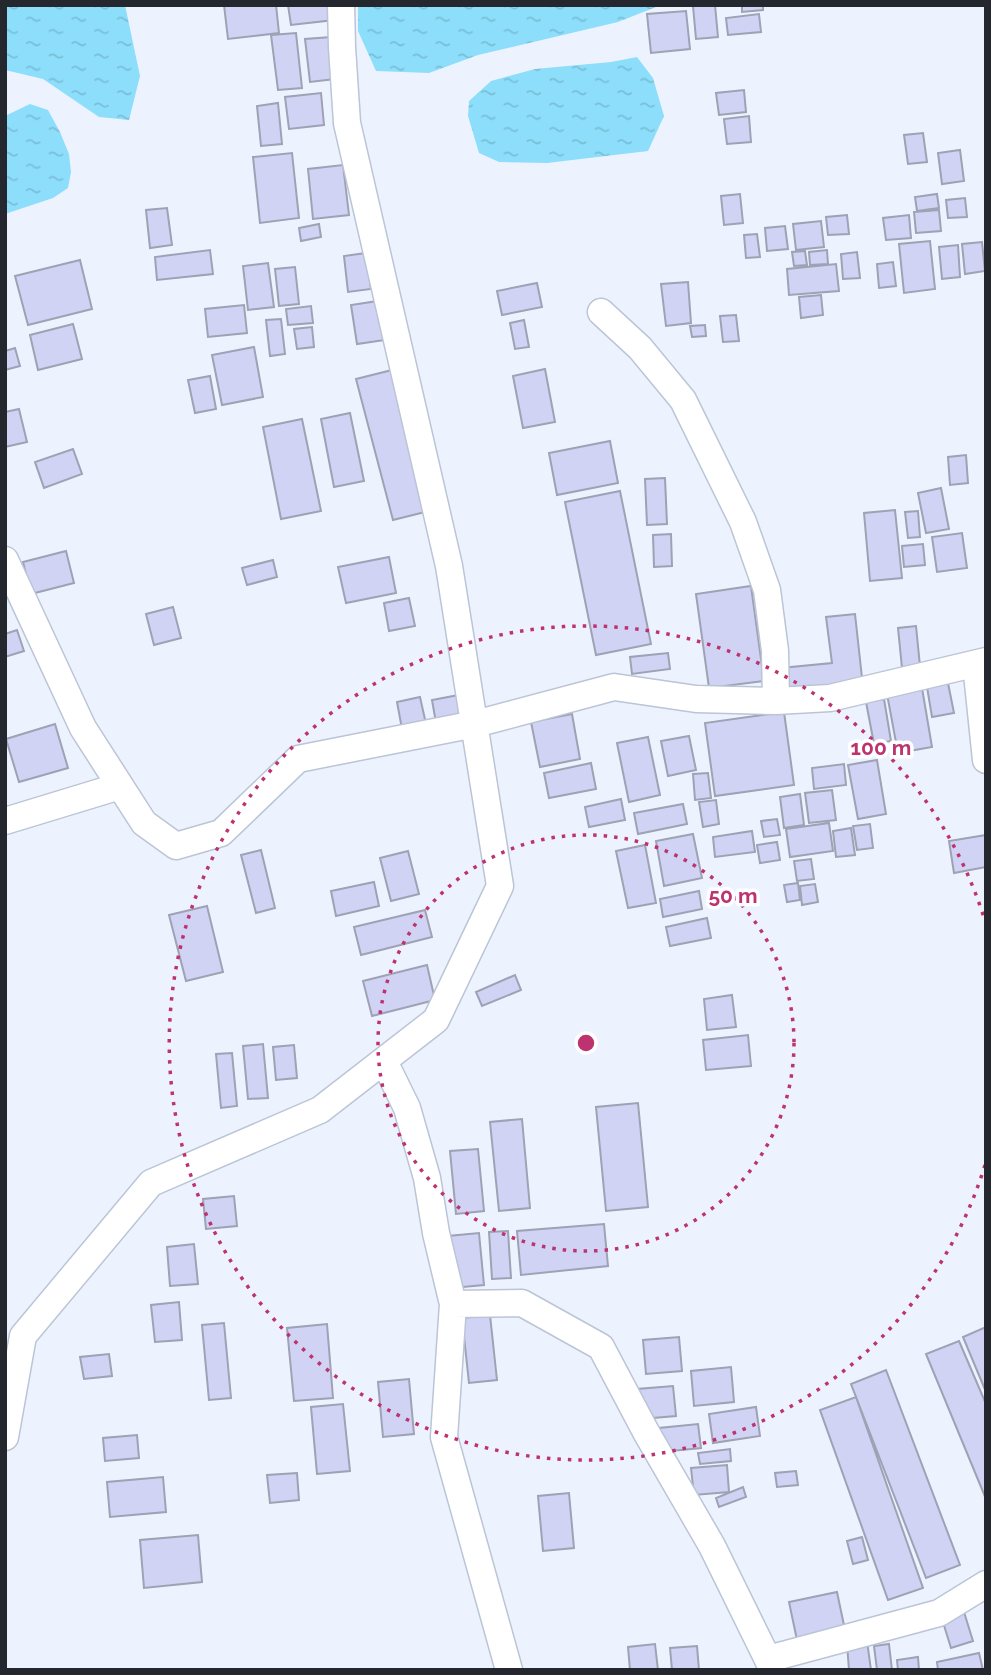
<svg xmlns="http://www.w3.org/2000/svg" width="991" height="1675" viewBox="0 0 991 1675" font-family="Raleway,sans-serif">
<style>
.water{fill:url(#water-ripples)}
.building{fill:#d0d3f4;stroke:#9fa1b4;stroke-width:2}
.lines{fill:none;stroke-linecap:round;stroke-linejoin:round}
.minor-casing{stroke:#bbc5d6;stroke-width:29}
.minor{stroke:#fff;stroke-width:26}
.ring{fill:none;stroke:#bd3370;stroke-width:3.5;stroke-dasharray:3.5 7}
.centre{fill:#bd3370;stroke:#fff;stroke-width:3.5}
.ring-label{font-size:21px;text-anchor:middle;font-weight:bold;fill:#bd3370;stroke:#fff;stroke-width:7;stroke-linejoin:round;paint-order:stroke}
</style>
<defs>
<pattern id="water-ripples" width="26" height="14" patternUnits="userSpaceOnUse" patternTransform="scale(1.75)"><rect width="26" height="14" fill="#8cdefb"/><path d="M2 4q2-2 4 0t4 0M15 11q2-2 4 0t4 0" fill="none" stroke="#79bed7"/></pattern>
</defs>
<rect width="100%" height="100%" fill="#edf3fe"/>
<path class="water" d="M5 5H125L140 76 129 120 99 117 43 79 5 70Z
M358 5H661L618 22 478 55 429 73 376 71 358 31Z
M637 57 653 78 664 116 648 151 547 163 499 162 479 153 468 116 469 101 491 81 535 69 611 62Z
M30 104 48 110 60 132 69 154 71 172 68 188 53 198 5 214V116Z"/>
<path class="building" d="M224 5H276L279 33 228 39Z
M288 5H332L334 20 291 25Z
M715 5 718 37 696 39 693 6Z
M742 5H763V10L742 12Z
M686 11 690 49 651 53 647 14Z
M759 14 761 32 728 35 726 18Z
M296 33 302 88 278 90 271 35Z
M331 37 335 79 310 82 305 39Z
M744 90 746 112 719 115 716 93Z
M321 93 324 125 289 129 285 97Z
M278 103 282 144 261 146 257 106Z
M749 116 751 142 727 144 724 119Z
M923 133 927 162 908 164 904 135Z
M960 150 964 181 942 184 938 153Z
M292 153 299 218 260 223 253 157Z
M343 165 349 215 313 219 308 169Z
M740 194 743 223 724 225 721 196Z
M937 194 939 208 917 211 915 197Z
M965 198 967 217 948 218 946 200Z
M167 208 172 245 150 248 146 210Z
M939 210 941 231 916 233 914 212Z
M847 215 849 234 828 235 826 217Z
M909 215 911 238 886 240 883 218Z
M821 221 824 247 796 250 793 224Z
M319 224 321 237 301 241 299 228Z
M785 226 788 249 767 251 765 228Z
M757 234 760 257 746 258 744 235Z
M930 241 935 289 904 293 899 244Z
M982 242 985 271 965 274 962 244Z
M958 245 960 277 942 279 939 247Z
M210 250 213 274 157 280 155 257Z
M827 250 828 264 810 265 809 252Z
M805 251 807 265 794 266 792 252Z
M857 252 860 278 843 279 841 254Z
M366 253 371 289 348 292 344 256Z
M80 260 92 309 28 325 15 276Z
M893 262 896 286 879 288 877 264Z
M268 263 274 307 248 310 243 266Z
M836 264 839 291 789 295 787 269Z
M295 267 299 304 279 306 275 269Z
M688 282 691 323 666 326 661 284Z
M537 283 542 307 502 315 497 291Z
M821 295 823 315 801 318 799 297Z
M378 301 385 340 357 344 351 305Z
M244 305 247 333 208 337 205 309Z
M311 306 313 323 288 325 286 309Z
M736 315 739 341 723 342 720 316Z
M281 319 285 354 270 356 266 320Z
M524 320 529 347 515 349 510 323Z
M73 324 82 359 38 370 30 335Z
M705 325 706 336 692 337 690 326Z
M312 327 314 347 297 349 294 329Z
M254 347 263 397 222 405 212 355Z
M15 348 20 366 5 370V351Z
M545 369 555 422 523 428 513 376Z
M392 370 429 511 393 520 356 379Z
M210 376 216 409 195 413 188 380Z
M19 409 27 442 5 447V412Z
M350 413 364 481 334 487 321 419Z
M302 419 321 511 281 519 263 427Z
M610 441 618 483 557 495 549 453Z
M73 449 82 474 44 488 35 462Z
M966 455 968 483 950 485 948 457Z
M665 478 667 524 647 525 645 479Z
M941 488 949 529 926 533 918 493Z
M620 491 651 644 596 655 565 502Z
M895 510 902 578 870 581 864 513Z
M918 511 920 537 908 538 905 512Z
M962 533 967 568 937 572 932 537Z
M671 534 672 566 654 567 653 535Z
M923 544 925 565 904 567 902 546Z
M66 551 74 583 31 594 23 562Z
M389 557 396 593 346 603 338 567Z
M273 560 277 577 247 585 242 568Z
M751 586 764 681 709 688 696 594Z
M409 598 415 626 389 631 384 603Z
M173 607 181 638 154 645 146 614Z
M855 614 863 687 784 695 781 668 832 663 826 617Z
M916 626 920 666 902 668 898 628Z
M17 630 24 651 5 657V634Z
M668 653 670 669 632 674 630 657Z
M948 683 954 713 932 717 927 687Z
M922 688 932 747 898 753 887 694Z
M464 694 468 717 436 723 432 700Z
M420 697 426 724 402 729 397 702Z
M884 699 891 741 874 744 866 702Z
M784 712 794 785 715 796 705 723Z
M572 714 580 759 540 767 531 722Z
M55 724 68 768 19 782 6 739Z
M689 736 696 770 668 776 661 741Z
M648 737 660 795 629 802 617 743Z
M877 760 886 814 858 819 848 765Z
M591 763 596 789 549 798 544 773Z
M844 764 846 785 814 789 812 768Z
M708 773 711 798 695 800 693 774Z
M832 790 836 820 809 823 805 793Z
M800 794 804 825 784 828 780 797Z
M621 799 625 820 589 827 585 807Z
M716 800 719 824 703 827 699 802Z
M683 804 687 824 638 834 634 813Z
M777 819 780 835 764 837 761 821Z
M829 823 833 851 790 857 786 829Z
M870 824 873 848 857 850 853 826Z
M851 828 855 855 836 857 833 831Z
M752 831 755 852 715 857 713 837Z
M693 834 702 878 664 886 656 841Z
M986 835V867L954 873 949 841Z
M777 842 780 860 760 863 757 845Z
M645 845 656 903 628 908 616 851Z
M261 850 275 908 256 913 241 855Z
M408 851 419 894 391 901 380 858Z
M811 859 814 879 797 881 794 861Z
M374 882 379 906 336 916 331 891Z
M798 883 800 900 787 902 784 885Z
M815 884 818 902 802 905 800 886Z
M699 891 702 909 663 917 660 899Z
M207 906 223 972 186 981 169 915Z
M425 910 432 937 361 955 354 927Z
M707 918 711 938 670 946 666 927Z
M427 965 435 1000 372 1016 363 981Z
M515 975 521 990 482 1006 476 992Z
M732 995 736 1027 707 1030 704 999Z
M748 1035 751 1066 706 1070 703 1040Z
M263 1044 268 1098 248 1099 243 1046Z
M294 1045 297 1078 276 1080 273 1047Z
M232 1053 237 1106 221 1108 216 1054Z
M638 1103 648 1207 606 1211 596 1107Z
M522 1119 530 1208 499 1211 490 1122Z
M478 1149 484 1211 456 1214 450 1151Z
M234 1196 237 1226 206 1229 203 1199Z
M604 1224 608 1266 521 1275 517 1231Z
M508 1231 511 1278 492 1279 489 1232Z
M479 1233 484 1285 452 1288 448 1236Z
M194 1244 198 1284 170 1286 167 1247Z
M179 1302 182 1340 155 1342 151 1305Z
M490 1315 497 1380 469 1383 462 1318Z
M224 1323 231 1398 209 1400 202 1325Z
M327 1324 333 1398 294 1401 287 1328Z
M986 1327V1392L963 1337Z
M679 1337 682 1371 646 1374 643 1340Z
M959 1341 986 1404V1499L926 1354Z
M109 1354 112 1376 84 1379 80 1357Z
M731 1367 734 1402 694 1406 691 1371Z
M886 1370 960 1565 926 1578 851 1384Z
M409 1379 414 1434 383 1437 378 1382Z
M673 1386 676 1416 641 1419 637 1389Z
M856 1397 923 1588 888 1600 820 1410Z
M343 1404 350 1471 317 1474 311 1407Z
M756 1407 760 1436 713 1443 709 1414Z
M698 1424 701 1448 661 1452 659 1428Z
M137 1435 139 1458 105 1461 103 1438Z
M730 1449 731 1461 700 1464 698 1453Z
M727 1465 729 1492 694 1495 691 1468Z
M796 1471 798 1485 777 1487 775 1473Z
M297 1473 299 1500 270 1503 267 1475Z
M163 1477 166 1512 110 1517 107 1482Z
M743 1487 746 1497 719 1507 716 1498Z
M569 1493 574 1548 543 1551 538 1496Z
M198 1535 202 1582 144 1588 140 1540Z
M862 1537 868 1560 853 1564 847 1541Z
M837 1592 845 1630 797 1640 789 1602Z
M964 1612 973 1641 951 1648 942 1619Z
M867 1641 871 1670H849L847 1644Z
M655 1644 658 1670H630L628 1647Z
M889 1644 892 1670H877L874 1646Z
M697 1646 699 1670H672L670 1648Z
M979 1653 983 1670H938L937 1662Z
M918 1657 919 1670H898L897 1660Z"/>
<g class="lines">
<defs>
<path id="minor" d="M601 312 640 348 683 400 743 522 767 590 775 651 776 701
M5 560 83 728 144 823 176 846 221 833 298 759 475 724 614 687 696 699 776 701 830 698 986 661
M976 664 986 760
M5 821 120 786
M384 1061 407 1108 427 1178 436 1233 453 1304 522 1303 601 1347 646 1432 712 1546 773 1670
M453 1304 444 1437 509 1670
M5 1437 23 1336 151 1183 320 1110 436 1020 500 886 449 566 347 123 342 47 341 5
M768 1659 939 1613 986 1584"/>
</defs>
<use href="#minor" class="minor-casing"/>
<use href="#minor" class="minor"/>
</g>
<g class="ring">
<circle cx="586" cy="1043" r="208"/>
<path d="M985 1165A417 417 0 1 1 985 921"/>
</g>
<circle cx="586" cy="1043" r="10" class="centre"/>
<g class="ring-label">
<text x="881" y="755">100 m</text>
<text x="733" y="903">50 m</text>
</g>
<rect width="991" height="1675" fill="none" stroke="#24282e" stroke-width="14"/>
</svg>
